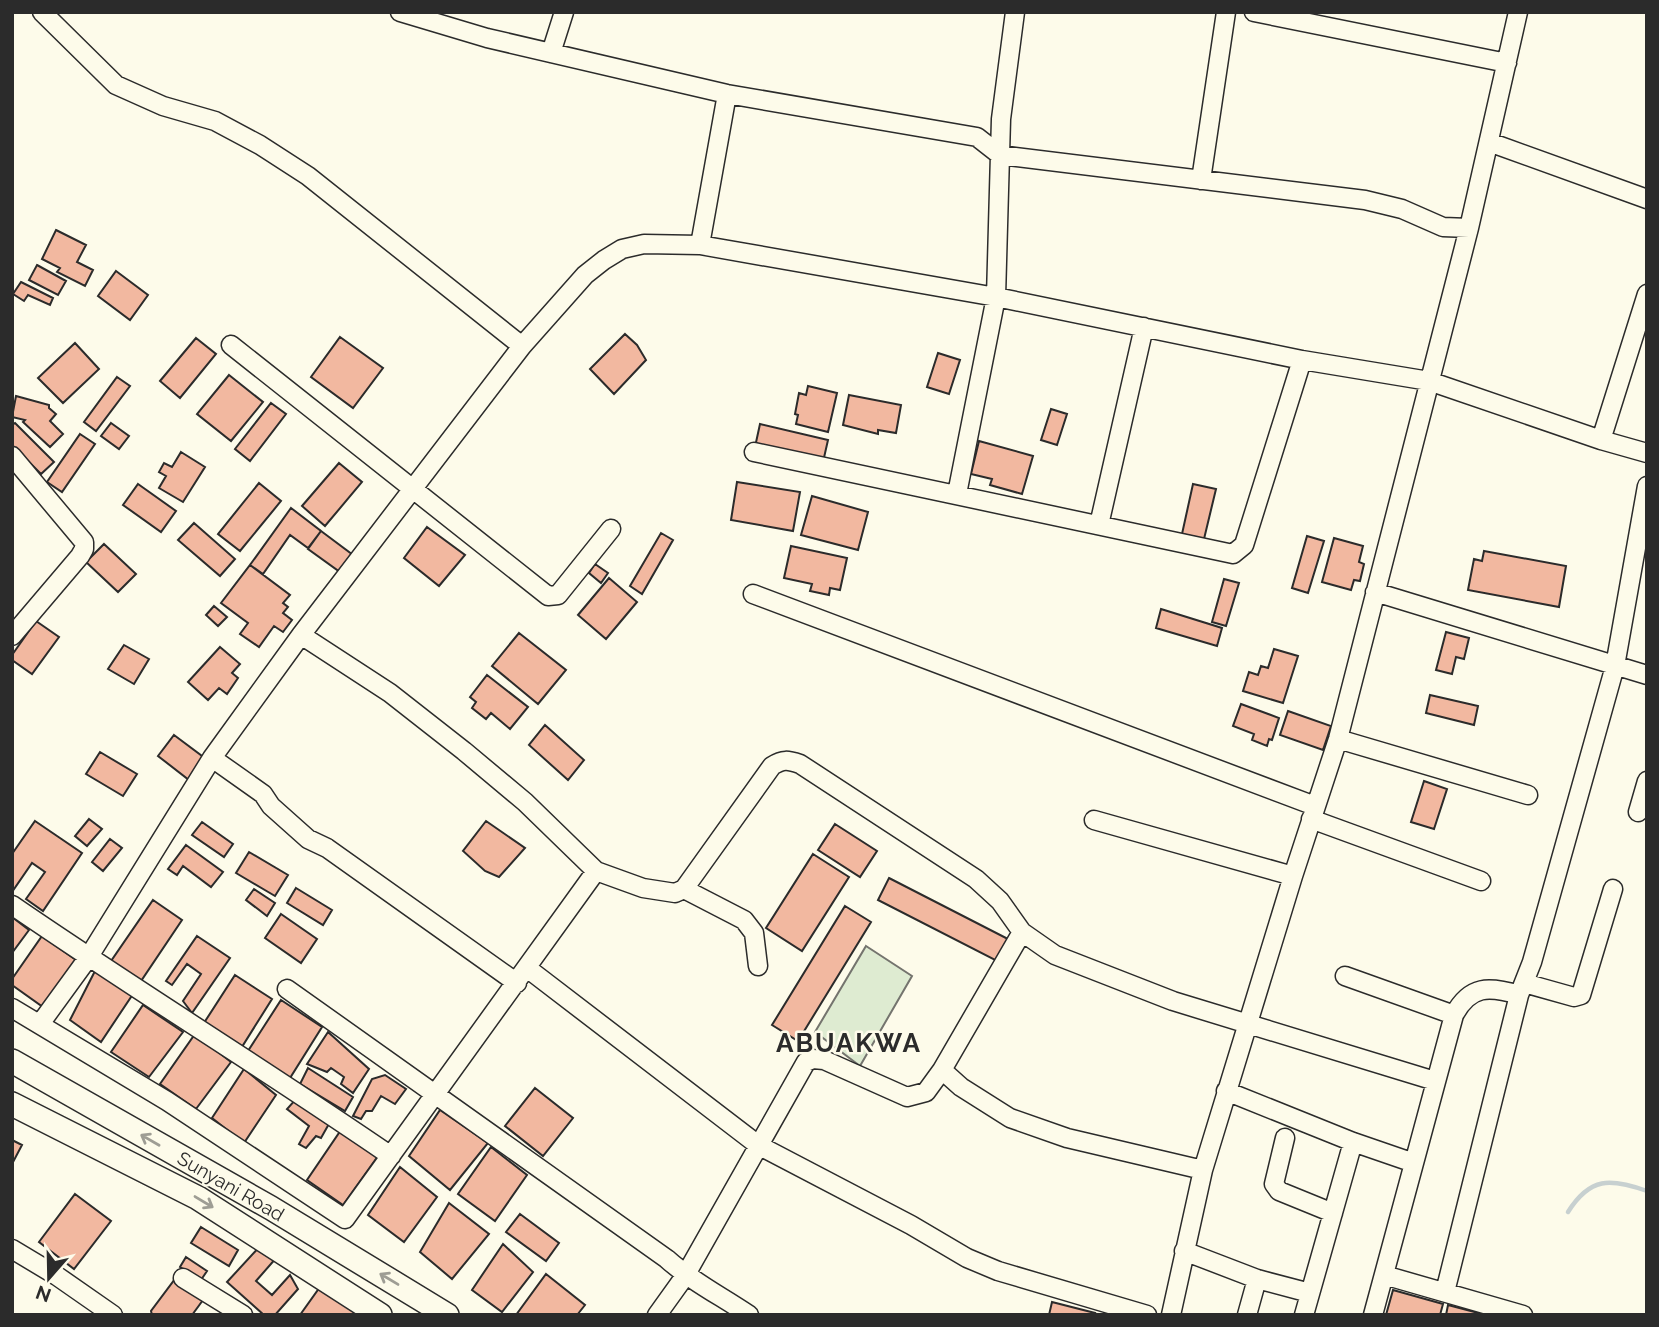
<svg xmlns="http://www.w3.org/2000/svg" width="1659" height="1327" viewBox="0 0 1659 1327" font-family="Raleway,sans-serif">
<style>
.green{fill:#deebd1;stroke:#74746e;stroke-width:2}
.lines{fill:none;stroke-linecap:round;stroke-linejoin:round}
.stream{stroke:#c7d0d0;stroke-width:4.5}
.building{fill:#f2b8a0;stroke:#2b2b2b;stroke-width:2}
.minor-casing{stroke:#2b2b2b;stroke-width:21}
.major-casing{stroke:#2b2b2b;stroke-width:26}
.minor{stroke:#fdfbea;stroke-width:18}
.major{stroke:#fdfbea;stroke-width:23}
.oneway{stroke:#9e9d94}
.labels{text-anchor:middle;stroke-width:5;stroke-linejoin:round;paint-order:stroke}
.street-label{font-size:19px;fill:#2b2b2b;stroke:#fdfbea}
.district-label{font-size:26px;font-weight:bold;letter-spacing:2px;fill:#2b2b2b;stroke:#fdfbea}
</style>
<rect width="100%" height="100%" fill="#fdfbea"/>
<path class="green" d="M866 946 912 976 860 1066 815 1032Z"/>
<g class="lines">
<path class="stream" d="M1568 1212C1590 1177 1610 1178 1647 1191"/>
</g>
<path class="building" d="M56 230 86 245 77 262 93 270 85 286 57 272 60 268 42 259Z
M37 265 66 281 58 295 29 280Z
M116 271 148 295 130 320 98 296Z
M21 282 53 298 50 305 28 295 24 301 13 294Z
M625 334 637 345 646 360 614 394 590 369Z
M340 337 383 368 353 408 311 377Z
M196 338 216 354 180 398 160 381Z
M75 343 99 369 63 403 38 378Z
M938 353 960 360 949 394 927 387Z
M229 375 263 402 231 441 197 414Z
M117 377 130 386 96 431 84 422Z
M808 386 837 393 828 432 796 424 798 415 795 414 799 393 806 395Z
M849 395 901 405 896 433 878 430V434L843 425Z
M16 396 49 405V408L56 414 50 421 63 434 50 447 23 422 25 420 12 417Z
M271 403 286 414 250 461 235 449Z
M1051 409 1067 414 1057 445 1041 440Z
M15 423 54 462 41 474 12 445V425Z
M111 423 129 436 119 449 101 436Z
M760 424 828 440 823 462 755 447Z
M80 434 95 444 62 492 47 482Z
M979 441 1033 456 1022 494 990 485 992 479 971 474Z
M181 452 205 467 183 502 159 488 166 476 159 472 164 463 172 467Z
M339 463 362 482 325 526 302 506Z
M737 482 800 492 793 531 731 520Z
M259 483 281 501 240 551 218 534Z
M138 484 176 511 161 532 123 505Z
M1193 484 1216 489 1204 539 1182 534Z
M812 496 868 512 858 550 801 535Z
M291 508 321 531 308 548 290 535 263 574 250 565Z
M194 523 235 559 220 576 178 540Z
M427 527 465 555 439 586 404 558Z
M321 531 353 555 340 572 308 549Z
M661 533 673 540 642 594 630 586Z
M1307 536 1324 541 1308 593 1292 588Z
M1334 538 1363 546 1359 562 1364 564 1360 581 1354 580 1351 590 1322 582Z
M104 544 136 574 118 592 86 562Z
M791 546 847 558 840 590 830 588 829 595 810 591 812 584 784 578Z
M1484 551 1566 566 1559 607 1468 590 1474 559 1482 561Z
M595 564 608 573 601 583 589 573Z
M250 565 290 595 283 603 288 607 283 613 292 620 283 632 274 626 259 647 240 634 248 623 221 603Z
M609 578 637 602 606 639 578 615Z
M1224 579 1239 583 1226 626 1212 622Z
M214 606 227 617 218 626 206 615Z
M1161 609 1222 628 1217 646 1156 628Z
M36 621 59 637 32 674 12 660V655Z
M1446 632 1469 638 1464 659 1456 657 1452 674 1436 670Z
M519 633 566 670 538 704 492 666Z
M124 645 149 659 134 684 108 669Z
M220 647 240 664 232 673 238 678 227 694 219 688 208 700 188 682Z
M1274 649 1298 656 1283 703 1243 691 1249 672 1258 675 1261 666 1268 668Z
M487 675 528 707 510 729 491 713 486 719 472 708 476 702 470 697Z
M1430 695 1478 706 1474 725 1426 713Z
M1241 704 1279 718 1272 740 1269 739 1267 746 1252 740 1254 734 1233 726Z
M1288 711 1331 726 1323 750 1280 735Z
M545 725 584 760 568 780 529 745Z
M174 735 206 759 189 780 158 756Z
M100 752 137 774 123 796 86 774Z
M1424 781 1447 789 1434 829 1411 822Z
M89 819 102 829 87 846 75 836Z
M35 821 82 853 43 911 26 899 45 872 32 863 12 892V854Z
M486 821 525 848 499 877 485 871 463 851Z
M202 822 233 844 224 857 192 835Z
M835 824 877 851 860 877 818 850Z
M110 839 122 848 103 871 92 862Z
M186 845 223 872 211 887 183 866 177 875 168 869Z
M249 852 288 875 275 896 236 873Z
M813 854 849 877 802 951 766 928Z
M889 878 1008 939 997 961 878 900Z
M296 888 332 910 323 925 287 903Z
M254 889 275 903 267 916 246 900Z
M153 900 182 920 139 984 109 964Z
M845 906 871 922 798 1041 772 1025Z
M281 914 317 939 301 963 265 938Z
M12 917 29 930 12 953Z
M42 936 76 960 43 1007 12 985V979Z
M197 936 230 958 192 1013 183 1001 201 974 187 964 172 985 166 981Z
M95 971 133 994 101 1042 70 1020Z
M235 975 272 999 240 1050 202 1026Z
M281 1000 322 1027 290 1078 248 1051Z
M143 1005 183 1032 149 1077 111 1052Z
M328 1032 369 1069 353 1093 341 1084 344 1077 331 1068 327 1072 307 1064Z
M195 1034 231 1062 196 1109 160 1084Z
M308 1068 353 1097 345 1111 300 1084Z
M244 1069 276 1095 244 1143 212 1118Z
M385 1075 406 1089 395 1104 381 1096 372 1111H366L361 1119 353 1116 372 1079Z
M535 1088 573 1118 543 1156 505 1126Z
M296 1099 330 1122 321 1138 316 1136 306 1148 299 1144 309 1126 287 1109Z
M440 1110 488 1143 450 1190 409 1156Z
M341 1130 378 1156 343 1205 307 1180Z
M12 1140 22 1145 12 1164Z
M491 1147 527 1175 495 1221 458 1194Z
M400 1167 437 1197 404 1242 368 1215Z
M75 1194 111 1221 74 1269 39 1242Z
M449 1203 489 1234 452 1279 420 1252Z
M520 1214 559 1243 546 1261 506 1232Z
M201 1227 238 1250 229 1266 191 1243Z
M262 1244 277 1257 256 1281 272 1295 290 1275 298 1289 275 1315H264L227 1282Z
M503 1244 533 1272 502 1312 472 1290Z
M186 1257 207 1271 201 1280 180 1267Z
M546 1274 585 1305 577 1315H516Z
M175 1279 203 1300 192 1315H152L151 1311Z
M320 1287 355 1312 352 1315H300Z
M1393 1290 1443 1304 1440 1315H1386Z
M1052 1302 1095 1313 1094 1315H1049Z
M1448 1305 1486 1315H1446Z"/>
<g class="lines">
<defs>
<path id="minor" d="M42 12 116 85 163 106 215 121 260 145 308 176 522 346
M400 12 487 38 727 94 977 137 1000 155 1365 200 1402 209 1443 227 1469 228
M1254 12 1507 63
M551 53 564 12
M1489 142 1647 199
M1201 180 1226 12
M700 245 727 94
M231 345 548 596 558 595 611 529
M1601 440 1647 294
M754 452 1233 554 1244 545 1302 360
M12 456 84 542V549L80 556 12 636
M957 494 996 297 1001 119 1015 12
M1099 525 1144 327
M1375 592 1647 675
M753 594 1315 806
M301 635 390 693 464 751 525 802 596 871 643 888 675 893 684 889 772 766C783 759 788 760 800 764L976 879 1000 901 1022 932 1055 955 1173 1001 1435 1081
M1338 739 1528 795
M212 758 263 794 271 806 308 839 327 848 517 983
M1638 812 1647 781
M1311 819 1481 881
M1094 820 1293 876
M684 889 744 920 754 933 758 966
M12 905C137 991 266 1070 391 1156
M527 968 758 1145 911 1225 967 1258 998 1271 1147 1315
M1345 976 1454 1015
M1524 983 1574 997 1581 995 1613 889
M287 989 667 1259C691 1281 721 1296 749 1315
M12 1008 167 1101 345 1219 596 871
M40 1024 88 958 212 758 301 635 522 346 585 275 604 260 622 249 644 244 700 245 996 297 1302 360 1429 381 1601 440 1647 453
M942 1070 1022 932
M1226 1091 1353 1142 1414 1163
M1285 1138 1274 1184 1279 1191 1333 1213
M12 1249 57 1276 113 1315
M1184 1251 1257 1279 1310 1293
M1384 1275 1523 1315
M183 1278 243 1315
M1445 1292 1519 995
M657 1315 685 1276 806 1062 813 1059 824 1060 907 1097 926 1092 942 1070 961 1087 1010 1118 1067 1138 1203 1170
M1171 1315 1203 1170 1293 876 1338 739 1469 228 1518 12
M1247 1315 1257 1279
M1304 1315 1353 1142
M1373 1315 1454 1015C1470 985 1489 986 1519 995L1532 962 1615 666 1647 486"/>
<path id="major" d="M12 1061 271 1208 447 1315
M12 1104 198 1198 380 1315"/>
</defs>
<use href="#minor" class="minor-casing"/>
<use href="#major" class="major-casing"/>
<use href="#minor" class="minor"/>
<use href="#major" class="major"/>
</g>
<defs><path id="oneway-shaft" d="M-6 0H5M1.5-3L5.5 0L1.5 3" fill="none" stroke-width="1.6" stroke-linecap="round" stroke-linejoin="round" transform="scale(1.75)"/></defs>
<g class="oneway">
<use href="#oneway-shaft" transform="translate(150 1140) rotate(-150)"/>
<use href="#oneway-shaft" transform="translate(204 1202) rotate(31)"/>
<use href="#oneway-shaft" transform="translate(389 1279) rotate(-149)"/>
</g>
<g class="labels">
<g class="street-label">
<text transform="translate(231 1186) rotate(30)" y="7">Sunyani Road</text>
</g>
<g class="district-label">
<text x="849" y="1052">ABUAKWA</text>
</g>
</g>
<rect width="1659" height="1327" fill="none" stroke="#2b2b2b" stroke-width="28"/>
<g transform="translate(49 1278) rotate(200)" stroke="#fdfbea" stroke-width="5" paint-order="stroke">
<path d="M0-5L12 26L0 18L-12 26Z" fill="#2b2b2b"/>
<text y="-10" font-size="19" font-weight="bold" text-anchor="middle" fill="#2b2b2b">N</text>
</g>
</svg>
